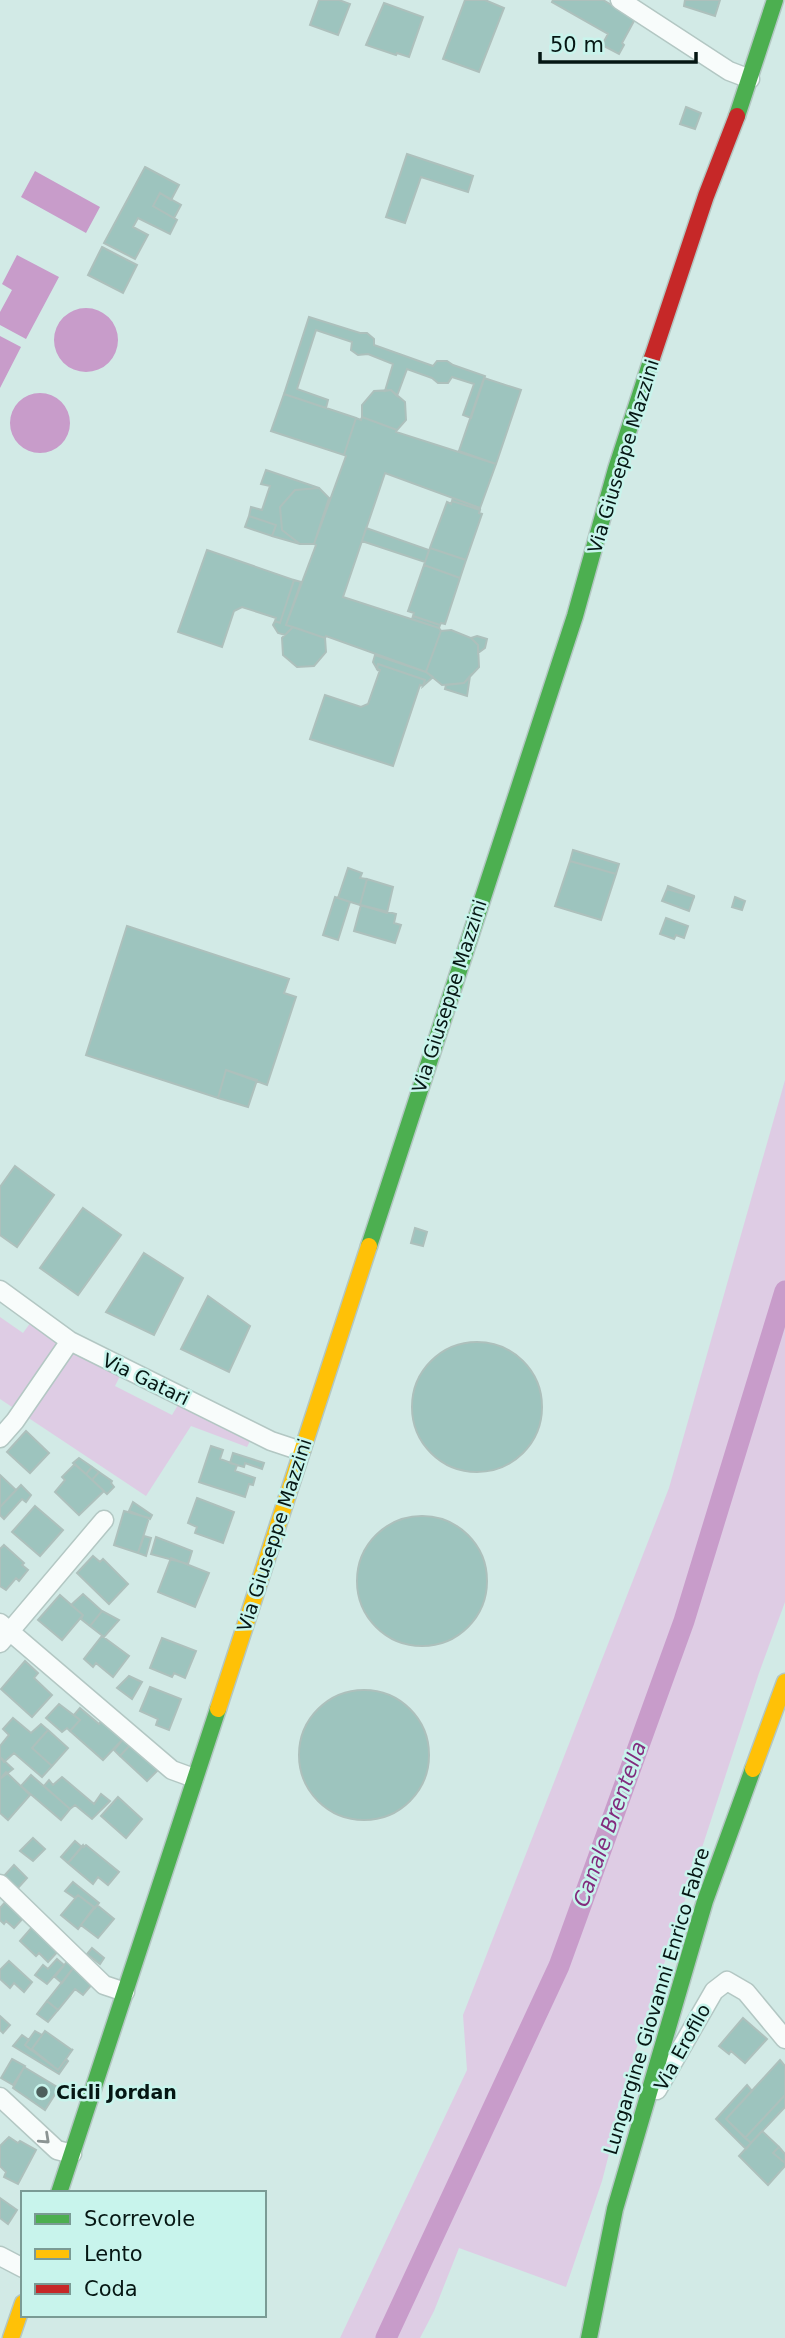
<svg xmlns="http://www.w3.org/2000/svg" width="785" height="2338" viewBox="0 0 785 2338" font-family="'DejaVu Sans',sans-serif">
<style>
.green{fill:#decce4}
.water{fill:#c89cca}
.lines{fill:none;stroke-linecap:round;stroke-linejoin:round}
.canal{stroke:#c89cca;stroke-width:21}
.building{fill:#9dc4be;stroke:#adc0bc;stroke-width:2}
.street-casing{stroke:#b3c7c3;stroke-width:21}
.fast-casing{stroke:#b3c7c3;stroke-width:19}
.slow-casing{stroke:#b3c7c3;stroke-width:19}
.jam-casing{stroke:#b3c7c3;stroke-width:19}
.street{stroke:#f8fcfb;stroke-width:18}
.fast{stroke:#4caf50;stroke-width:16}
.slow{stroke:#ffc107;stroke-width:16}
.jam{stroke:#c62828;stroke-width:16}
.oneway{stroke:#8b9493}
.poi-dot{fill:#4d605d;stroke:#c8f4ec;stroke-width:2.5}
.labels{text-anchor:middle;stroke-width:5;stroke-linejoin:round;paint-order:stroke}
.street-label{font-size:19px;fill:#051613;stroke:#c8f4ec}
.poi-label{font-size:19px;font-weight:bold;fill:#051613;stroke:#c8f4ec;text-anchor:start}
.water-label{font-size:21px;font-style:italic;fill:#822c7e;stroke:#c8f4ec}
</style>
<rect width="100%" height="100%" fill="#d2eae6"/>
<path class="green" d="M785 1080V1602L759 1673 635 2053 602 2181 566 2287 459 2248 434 2311 420 2338H340L467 2070 463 2015 669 1488Z
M0 1317 23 1333 31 1322 120 1376 115 1386 172 1415 178 1405 251 1439 247 1447 191 1426 146 1496 0 1399Z"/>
<path class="water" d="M35 171 100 207 86 233 21 197Z
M17 255 59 277 26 339 0 325V312L12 290 2 284Z
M54 340a32 32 0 1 1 64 0a32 32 0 1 1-64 0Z
M0 336 21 347 0 388Z
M10 423a30 30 0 1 1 60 0a30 30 0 1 1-60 0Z"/>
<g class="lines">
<path class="canal" d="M386 2338 559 1966 684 1621 785 1291"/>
</g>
<path class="building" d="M319 0H339L350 4 338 35 310 25Z
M465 0H485L504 8 479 72 443 59Z
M553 0H603L635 19 622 43 624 45 619 54 602 45 608 34 552 2Z
M685 0H720L715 16 684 6Z
M384 3 423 17 409 57 397 53 396 55 366 45Z
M686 107 701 113 695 129 680 124Z
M407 154 473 176 468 192 421 177 405 223 386 217Z
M145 167 179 185 171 200 160 193 153 206 177 220 170 234 138 218 133 227 148 235 135 259 104 243Z
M160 193 181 205 174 218 153 206Z
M102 247 137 265 123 293 88 275Z
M309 317 360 333H367L374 339V345L433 366 437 361H447L453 365 485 376 471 418 463 415 474 384 452 377 448 383H438L432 378 407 369 397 396 391 390 385 391 393 364 368 354 358 355 351 350 352 342 316 330 297 389 328 400 326 408 284 394Z
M484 378 521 390 496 464 459 451Z
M391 390 405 402 406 420 397 430 362 417V405L374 391Z
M284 394 356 418 344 455 271 431Z
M362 417 397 430 396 432 496 464 480 508 385 473 343 597 439 628 441 631 426 672 326 636 325 638 286 625 316 545 314 544 346 456 344 455 356 418 361 420Z
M266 470 319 488 295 490 280 507 282 530 300 544 272 536 276 525 249 516 251 507 262 510 270 486 261 484Z
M319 488 329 498 314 544H300L282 530 280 507 295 490Z
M453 498 480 508V510L452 501Z
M452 501 480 510 479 513 482 514 466 560 430 548 447 502 451 504Z
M249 516 276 525 272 536 245 527Z
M366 528 429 550 425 562 362 541Z
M430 548 466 560 460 578 424 565Z
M207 550 294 580 280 623 275 621 276 618 242 607 234 611 222 647 178 632Z
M424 565 460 578 445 624 441 623 440 625 413 616 414 613 408 611Z
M294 580 301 582 286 625 293 627 285 635 278 633 273 625 275 621 280 623Z
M413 616 440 625 439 628 412 619Z
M293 627 325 638 326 652 314 666 297 667 283 655 282 638Z
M451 630 471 638 478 645 479 667 464 683 442 685 426 672 441 631Z
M477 636 487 639 485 648 478 653V645L471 638Z
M375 655 426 672 433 677 423 686 425 680 378 664 377 669 373 662Z
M378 664 425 680 423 686 420 685 393 766 310 739 325 695 361 707 368 704 380 670 377 669Z
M470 676 467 696 445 689 446 685 464 683Z
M573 850 619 864 616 874 570 861Z
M570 861 616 874 601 920 555 906Z
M348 868 362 873 360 878 367 879 360 905 338 898Z
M367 879 393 887 387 913 360 905Z
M668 886 694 896V897L667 889Z
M667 889 694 897 689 911 662 901Z
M335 897 350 902 338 940 323 935Z
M735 897 745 901 742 910 732 907Z
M361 905 396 914 394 923 401 925 395 943 354 931Z
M666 918 688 926 684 938 676 935 674 939 660 934Z
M127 926 289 979 284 993 296 997 267 1085 226 1070 218 1098 86 1055Z
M226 1070 257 1080 248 1107 218 1098Z
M15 1166 54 1195 17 1247 0 1235V1187Z
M83 1208 121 1235 78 1295 40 1268Z
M415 1228 427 1232 423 1246 411 1243Z
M144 1253 183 1278 154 1335 106 1312Z
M208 1296 250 1326 229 1372 181 1349Z
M412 1407a65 65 0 1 1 130 0a65 65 0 1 1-130 0Z
M26 1431 49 1453 30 1473 7 1452Z
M211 1446 223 1450 220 1459 237 1465 235 1471 255 1478 253 1485 249 1484 245 1497 199 1482Z
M233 1453 264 1463 262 1469 245 1463 244 1467 230 1463Z
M79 1458 92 1467 86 1474 73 1463Z
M75 1464 104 1491 79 1515 55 1492 65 1480 62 1477Z
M92 1467 99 1472 92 1480 86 1474Z
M99 1472 112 1481 111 1483 114 1487 107 1494 92 1480Z
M0 1475 16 1490 0 1507Z
M21 1485 31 1495 26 1502 22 1499 4 1519 0 1515V1507Z
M197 1498 234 1512 223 1543 195 1533 197 1527 188 1523Z
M133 1502 152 1515 150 1519 129 1511Z
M35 1506 63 1530 40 1556 12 1532Z
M124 1511 149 1518 138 1553 114 1545Z
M357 1581a65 65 0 1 1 130 0a65 65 0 1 1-130 0Z
M144 1536 151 1538 146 1556 138 1553Z
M156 1537 192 1551 188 1564 151 1554Z
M4 1545 24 1563 22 1565 28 1570 19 1581 16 1578 6 1590 0 1586V1549Z
M93 1556 100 1562 103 1559 128 1584 109 1604 77 1573Z
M171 1558 209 1573 195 1607 158 1592Z
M83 1594 102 1611 90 1626 81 1619 83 1615 71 1605Z
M60 1595 83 1615 62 1640 38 1620Z
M102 1611 119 1620 104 1637 90 1626Z
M102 1636 129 1656 113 1677 96 1663 93 1667 84 1659Z
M162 1638 196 1651 185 1678 174 1673 172 1677 150 1668Z
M25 1661 38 1673 34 1678 52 1695 32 1717 1 1689Z
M129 1676 142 1682 132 1699 117 1688Z
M150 1687 181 1699 169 1730 156 1725 158 1719 140 1711Z
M299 1755a65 65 0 1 1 130 0a65 65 0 1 1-130 0Z
M59 1704 80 1720 70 1731 67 1728 62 1732 46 1718Z
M80 1708 99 1724 103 1719 124 1738 103 1760 70 1731 80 1720 74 1715Z
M13 1718 31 1733 41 1724 48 1730 32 1748 52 1766 42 1777 14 1753 4 1762 0 1757V1746L9 1735 3 1729Z
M48 1730 68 1748 52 1766 32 1748Z
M124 1738 131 1744 120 1756 114 1750Z
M131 1744 159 1769 147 1781 120 1756Z
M0 1757 13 1769 0 1779Z
M6 1772 30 1795 8 1820 0 1813V1779Z
M31 1775 70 1809 61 1820 21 1786Z
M62 1777 94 1804 101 1794 110 1801 92 1819 75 1805 70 1809 44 1786 49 1780 53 1785Z
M118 1797 142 1819 126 1838 101 1816Z
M33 1838 45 1849 33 1861 20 1851Z
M75 1841 82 1847 68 1863 61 1857Z
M83 1845 84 1847 86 1845 119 1872 108 1885 98 1877 93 1884 68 1863Z
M14 1865 27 1878 17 1889 4 1876Z
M73 1882 99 1903 95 1908 78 1895 75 1898 65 1891Z
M78 1895 94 1907 78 1929 61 1915Z
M7 1900 25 1916 14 1928 6 1921 4 1924 0 1920V1908Z
M97 1905 114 1919 98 1938 81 1925Z
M34 1925 60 1949 48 1962 39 1953 36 1956 20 1941Z
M92 1948 104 1958 100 1964 87 1954Z
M57 1959 64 1965 47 1984 35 1975 43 1965 48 1969Z
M69 1959 74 1967 62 1983 55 1977Z
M9 1961 32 1982 24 1992 14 1983 10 1988 0 1979V1970Z
M74 1967 93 1983 83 1995 75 1989 58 2010 47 2001Z
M47 2001 58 2010 48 2022 37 2014Z
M0 2016 10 2025 3 2033 0 2030Z
M743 2018 767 2039 745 2063 731 2051 729 2054 719 2046Z
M35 2031 42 2035 31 2050 25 2045Z
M45 2031 72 2050 73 2049 58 2070 32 2049Z
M22 2035 29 2040 25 2045 58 2070 66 2059 68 2061 59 2074 13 2046Z
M12 2059 25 2066 13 2085 1 2078Z
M780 2060 785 2066V2095L745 2138 726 2119Z
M24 2067 59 2088 45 2110 13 2088Z
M747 2085 752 2091 726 2119 751 2143 746 2149 716 2119Z
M785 2095V2107L751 2143 745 2138Z
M762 2131 779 2147 773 2153 785 2163V2166L768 2185 739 2156Z
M9 2137 18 2143 20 2141 36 2150 18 2184 4 2177 6 2172 0 2166V2146Z
M779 2147 785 2154V2163L773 2153Z
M0 2198 17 2210 8 2224 0 2218Z"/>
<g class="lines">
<defs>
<path id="street" d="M620 0 729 71 750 79
M0 1290 70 1341 271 1441 301 1451
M0 1438 15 1421 70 1341
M0 1623 172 1770 194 1778
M0 1643 104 1520
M0 1884 104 1985 125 1992
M657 2090 714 1991 727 1981 746 1992 785 2039
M0 2097 57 2150 72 2154
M0 2256 23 2268"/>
<path id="fast" d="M737 116 775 0
M369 1246 575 616 616 469 652 358
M59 2193 218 1709
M589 2338 615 2209 705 1901 753 1769"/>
<path id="slow" d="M218 1709 369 1246
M753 1769 785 1682
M11 2338 23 2303"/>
<path id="jam" d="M652 358 706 196 737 116"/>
</defs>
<use href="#street" class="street-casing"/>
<use href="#fast" class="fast-casing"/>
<use href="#slow" class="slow-casing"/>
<use href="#jam" class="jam-casing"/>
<use href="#street" class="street"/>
<use href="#fast" class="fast"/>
<use href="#slow" class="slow"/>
<use href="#jam" class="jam"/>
</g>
<defs><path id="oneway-chevron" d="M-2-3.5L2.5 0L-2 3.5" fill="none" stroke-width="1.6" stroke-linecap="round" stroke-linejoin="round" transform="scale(1.75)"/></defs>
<use class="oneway" href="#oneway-chevron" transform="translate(45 2139) rotate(43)"/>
<circle class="poi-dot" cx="42" cy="2092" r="7"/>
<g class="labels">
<g class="street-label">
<text transform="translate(623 456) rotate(-73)" y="7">Via Giuseppe Mazzini</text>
<text transform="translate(449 996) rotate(-72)" y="7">Via Giuseppe Mazzini</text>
<text transform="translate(146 1379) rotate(26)" y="7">Via Gatari</text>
<text transform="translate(274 1535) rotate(-72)" y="7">Via Giuseppe Mazzini</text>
<text transform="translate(656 2001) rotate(-73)" y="7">Lungargine Giovanni Enrico Fabre</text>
<text transform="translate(682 2047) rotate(-61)" y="7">Via Erofilo</text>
</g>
<g class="poi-label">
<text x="56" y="2099">Cicli Jordan</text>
</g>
<g class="water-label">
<text transform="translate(610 1824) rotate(-70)" y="7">Canale Brentella</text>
</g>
</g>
<rect x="21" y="2191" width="245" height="126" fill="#c8f4ec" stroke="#7a9b95" stroke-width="2"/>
<rect x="35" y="2214" width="35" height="10" fill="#4caf50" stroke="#7a9b95" stroke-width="2"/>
<text x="84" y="2226" font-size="21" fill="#051613">Scorrevole</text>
<rect x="35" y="2249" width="35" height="10" fill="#ffc107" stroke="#7a9b95" stroke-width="2"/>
<text x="84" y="2261" font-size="21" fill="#051613">Lento</text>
<rect x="35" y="2284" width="35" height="10" fill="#c62828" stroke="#7a9b95" stroke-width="2"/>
<text x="84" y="2296" font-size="21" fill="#051613">Coda</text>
<path d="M540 52v10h156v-10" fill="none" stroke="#051613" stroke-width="3.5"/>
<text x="550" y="52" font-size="21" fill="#051613" stroke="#c8f4ec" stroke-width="5" paint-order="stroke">50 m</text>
</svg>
